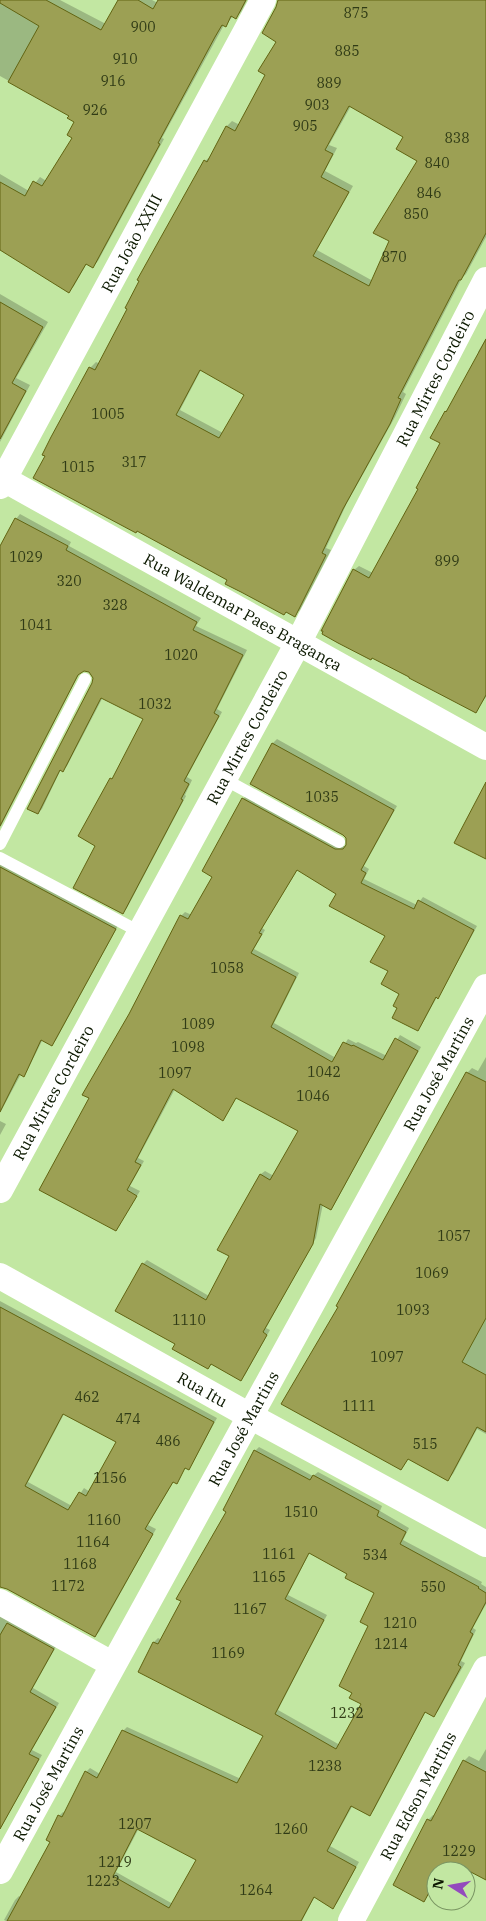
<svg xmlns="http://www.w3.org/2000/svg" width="486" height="1921" viewBox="0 0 486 1921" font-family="'IBM Plex Serif',serif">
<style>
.shadow{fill:#0003;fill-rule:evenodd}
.building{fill:#9ca054;stroke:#626412;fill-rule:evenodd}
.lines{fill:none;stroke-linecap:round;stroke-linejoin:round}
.lane{stroke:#fff;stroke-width:12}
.street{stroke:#fff;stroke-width:26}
.labels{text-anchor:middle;stroke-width:5;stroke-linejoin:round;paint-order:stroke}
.number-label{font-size:14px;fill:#303b16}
.street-label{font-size:16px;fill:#0c1901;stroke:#c2e7a2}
</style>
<rect width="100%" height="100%" fill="#c2e7a2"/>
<path class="shadow" d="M0 0H60L106 24 119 0H152L158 3 159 0H247L241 12 236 17 233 16 226 25H224L162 138 164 139 98 261 93 267 87 263 74 286 69 291 0 248V174L29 191 40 177 48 182 74 137 75 121 70 115 0 76Z
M279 0H486V237L466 274 462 278 403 392 406 394 395 417 347 503 326 548 331 550 300 610 294 615 228 579 46 456 52 438 90 368 96 362 100 364 205 161 211 156 227 126 232 121 240 125 267 75 278 41ZM351 106 404 137 419 160 390 241 373 281 317 250 353 186 325 171 337 148 329 145ZM201 370 245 395 223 433 180 410Z
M0 294 48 322 16 378 30 385 0 442Z
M486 338V697L476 711 354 570 359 566 373 573 420 488 442 443 431 437 446 411 450 407 480 353 478 352Z
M20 514 71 542 69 546 201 618 196 626 247 650 217 709 222 712 187 777 192 780 185 795 186 796 127 908 123 913 97 845 111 779 116 775 145 719 103 697 67 766 63 770 61 769 42 809 38 813 93 683 94 678 90 671 84 670 80 672 0 828V549L16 519Z
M277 739 397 806 364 866 369 869 364 879 417 905 423 897 477 926 441 993 437 997 421 1026 417 1030 399 1008 401 993 389 971 386 935 338 893 298 869 262 928 265 930 254 949 299 973 274 1023 336 1058 348 1039 356 1043 358 1042 387 1056 400 1035 421 1047 334 1205 331 1209 323 1204 316 1238 266 1328 270 1330 245 1375 241 1379 212 1364 208 1368 176 1343 143 1264 147 1260 209 1296 231 1256 219 1249 261 1174 265 1171 274 1176 300 1131 237 1097 223 1119 175 1089 138 1158 144 1161 130 1186 140 1191 116 1230 90 1098 130 1014 181 916 185 912 192 915 213 876 243 799 247 795 339 846H348L347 838 344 834 252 783 273 743Z
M0 861 119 924 56 1040 52 1044 43 1039 27 1071 23 1075 21 1074 0 1113Z
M486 1057V1434L477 1429 453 1474 448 1479 409 1458 401 1469 339 1306 467 1073 472 1068 478 1071Z
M0 1121 6 1124 0 1135Z
M0 1301 217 1418 192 1464 188 1468 186 1467 176 1482 174 1481 148 1525 156 1529 99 1632 95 1636 8 1588 0 1586ZM64 1414 117 1442 90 1492 84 1488 72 1506 28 1482Z
M259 1447 313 1476 318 1472 382 1506 380 1511 409 1528 403 1540 482 1582 481 1584 486 1587V1604L473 1628 476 1630 461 1661 465 1663 438 1711 434 1715 426 1711 374 1810 370 1814 353 1805 330 1846 359 1862 337 1903 333 1907 315 1896 302 1921H6L4 1920 15 1900 19 1896 21 1897 51 1842 59 1816 63 1812 65 1813 86 1772 90 1768 100 1774 123 1731 127 1727 241 1779 265 1736 139 1671 154 1642 158 1638 162 1640 227 1511 255 1451ZM310 1552 348 1574 376 1593 370 1625 362 1704 340 1745 278 1710 327 1615 288 1595ZM139 1828 198 1860 173 1904 116 1872Z
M0 1613 57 1645 33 1688 59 1703 32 1750 42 1755 0 1829Z
M486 1749V1879L472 1871 466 1882V1871H436V1888L433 1886 424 1900 428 1820 433 1815 435 1816 464 1761 469 1756 479 1761Z"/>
<path class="building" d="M0 0H46L101 30 118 0H138L153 9 158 0H246L236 19 231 16 226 27 222 25 215 37 158 143 160 144 93 268 86 264 69 293 0 250V182L25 196 33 181 42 186 72 138 67 135 74 122 67 118 69 116 8 82 39 26 0 3Z
M278 0H486V233L461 280H459L398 398 401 399 390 424 343 509 322 553 326 555 295 617 286 612 284 615 241 592 225 584 227 580 137 531 136 533 33 478 45 456 42 455 51 437 89 367 95 370 127 309 125 308 139 281 137 280 204 160 207 162 226 126 235 131 265 75 258 71 276 42 262 33 276 7ZM349 106 403 137 396 149 417 161 373 233 389 241 369 286 313 256 349 192 321 177 333 154 325 150ZM200 370 244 395 219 438 176 415Z
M0 302 43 327 12 383 26 391 0 439Z
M486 339V695L476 713 409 678V677L372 658 371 660 338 643 322 634 323 631H321L353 569 369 578 418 489 416 488 440 443 430 438 445 411 446 412Z
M15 518 68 546 66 550 197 622 193 630 243 655 214 713 219 716 184 781 189 784 181 799 183 800 123 914 73 888 95 846 78 836 110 778 112 779 143 719 101 698 63 772 60 770 38 814 27 809 92 683 93 678 89 672 84 671 78 675 0 826V546Z
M272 743 394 810 361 870 366 873 361 883 414 909 418 900 474 930 438 999 436 997 418 1031 392 1018 397 1008 393 1006 399 994 381 984 388 971 370 962 385 936 329 906 336 894 297 870 259 933 262 934 251 953 296 977 271 1027 332 1062 343 1042 352 1046 353 1045 383 1060 395 1038 418 1051 331 1210 320 1204 313 1244 263 1332 267 1335 241 1381 211 1364 208 1369 172 1349 175 1344 115 1311 142 1263 206 1300 229 1256 217 1250 260 1174 270 1180 298 1131 236 1098 223 1121 173 1089 135 1162 141 1165 127 1190 137 1196 116 1231 39 1190 89 1098 82 1095 129 1014 180 915 188 919 212 877 202 871 242 798 335 849H343L346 845V838L343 835 250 784Z
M486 782V859L454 843Z
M0 867 116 929 52 1046 41 1040 24 1077 19 1074 0 1112Z
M466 1072 486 1082V1318L462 1362 486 1375V1432L477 1427 448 1481 408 1459 401 1470 281 1404 338 1307 336 1306Z
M0 1307 214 1422 189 1470 185 1468 177 1484 173 1482 145 1529 153 1534 95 1637 7 1589 0 1587ZM63 1414 116 1442 86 1496 79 1492 68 1510 25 1486Z
M254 1450 310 1480 313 1475 379 1511 377 1516 406 1532 400 1544 479 1587 478 1588 486 1593V1602L470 1632 473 1634 458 1665 461 1667 434 1717 425 1712 370 1816 351 1806 327 1851 356 1867 333 1909 314 1897 301 1921H7L50 1842 46 1840 58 1815 62 1817 85 1771 97 1778 122 1730 237 1783 263 1736 138 1672 153 1642 158 1644 181 1601 176 1599 226 1512 223 1510ZM309 1553 347 1574 345 1578 374 1593 360 1622 368 1626 339 1686 352 1693 349 1698 361 1704 336 1749 275 1714 324 1620 285 1599ZM137 1829 196 1860 169 1908 113 1876Z
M7 1623 54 1649 30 1692 56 1707 29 1754 39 1759 0 1829V1635Z
M463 1760 486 1772V1880L467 1870 466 1872 436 1871V1889L432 1887 424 1902 393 1885 427 1819 431 1821Z"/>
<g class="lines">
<path class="lane" d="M224 779 339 842
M0 844 85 679
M0 858 140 932"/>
<g class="street">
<path id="s1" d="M0 477 486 747"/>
<path id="s2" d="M0 486 263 0"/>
<path id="s3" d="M0 1190 298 643 486 280"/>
<path id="s4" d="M0 1276 250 1416 486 1544"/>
<path d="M0 1602 112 1664"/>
<path id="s5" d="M0 1871 486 987"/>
<path id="s6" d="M351 1921 486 1669"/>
</g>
</g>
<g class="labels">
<g class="number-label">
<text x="356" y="18">875</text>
<text x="143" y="32">900</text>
<text x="347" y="56">885</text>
<text x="125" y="64">910</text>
<text x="113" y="86">916</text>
<text x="329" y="88">889</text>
<text x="317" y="110">903</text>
<text x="95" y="115">926</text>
<text x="305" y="131">905</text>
<text x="457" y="143">838</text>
<text x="437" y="168">840</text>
<text x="429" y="198">846</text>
<text x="416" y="219">850</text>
<text x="394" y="262">870</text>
<text x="108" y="419">1005</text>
<text x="134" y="467">317</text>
<text x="78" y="472">1015</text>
<text x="26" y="562">1029</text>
<text x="447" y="566">899</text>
<text x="69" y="586">320</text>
<text x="115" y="610">328</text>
<text x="36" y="630">1041</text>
<text x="181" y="660">1020</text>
<text x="155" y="709">1032</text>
<text x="322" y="802">1035</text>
<text x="227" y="973">1058</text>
<text x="198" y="1029">1089</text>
<text x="188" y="1052">1098</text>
<text x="324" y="1077">1042</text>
<text x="175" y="1078">1097</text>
<text x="313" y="1101">1046</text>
<text x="454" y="1241">1057</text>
<text x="432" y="1278">1069</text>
<text x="413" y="1315">1093</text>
<text x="189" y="1325">1110</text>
<text x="387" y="1362">1097</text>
<text x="87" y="1402">462</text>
<text x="359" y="1411">1111</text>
<text x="128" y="1424">474</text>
<text x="168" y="1446">486</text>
<text x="425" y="1449">515</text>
<text x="110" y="1483">1156</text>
<text x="301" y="1517">1510</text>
<text x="104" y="1525">1160</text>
<text x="93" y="1547">1164</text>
<text x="279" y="1559">1161</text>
<text x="375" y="1560">534</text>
<text x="80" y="1569">1168</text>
<text x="269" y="1582">1165</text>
<text x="68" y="1591">1172</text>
<text x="433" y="1592">550</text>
<text x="250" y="1614">1167</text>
<text x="400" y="1628">1210</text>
<text x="391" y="1649">1214</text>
<text x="228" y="1658">1169</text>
<text x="347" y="1718">1232</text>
<text x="325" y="1771">1238</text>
<text x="135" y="1829">1207</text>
<text x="291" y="1834">1260</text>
<text x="459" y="1856">1229</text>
<text x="115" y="1867">1219</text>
<text x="103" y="1886">1223</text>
<text x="256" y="1895">1264</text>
</g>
<g class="street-label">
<text dy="6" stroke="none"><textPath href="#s2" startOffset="276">Rua João XXIII</textPath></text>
<text dy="6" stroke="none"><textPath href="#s3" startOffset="921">Rua Mirtes Cordeiro</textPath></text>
<text dy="6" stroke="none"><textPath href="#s1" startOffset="278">Rua Waldemar Paes Bragança</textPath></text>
<text dy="6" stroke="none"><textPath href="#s3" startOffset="516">Rua Mirtes Cordeiro</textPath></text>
<text dy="6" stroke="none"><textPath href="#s5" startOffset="910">Rua José Martins</textPath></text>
<text dy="6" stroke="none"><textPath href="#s3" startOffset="111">Rua Mirtes Cordeiro</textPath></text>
<text dy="6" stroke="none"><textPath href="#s4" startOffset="232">Rua Itu</textPath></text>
<text dy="6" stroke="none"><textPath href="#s5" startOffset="505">Rua José Martins</textPath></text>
<text dy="6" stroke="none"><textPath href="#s5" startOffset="100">Rua José Martins</textPath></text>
<text dy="6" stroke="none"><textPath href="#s6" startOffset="142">Rua Edson Martins</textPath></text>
</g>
</g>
<g transform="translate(451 1886) rotate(281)"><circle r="24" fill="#c2e7a2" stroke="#799562"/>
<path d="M0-4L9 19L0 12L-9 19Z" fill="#934abd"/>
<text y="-8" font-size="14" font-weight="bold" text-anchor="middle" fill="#0c1901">N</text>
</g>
</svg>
